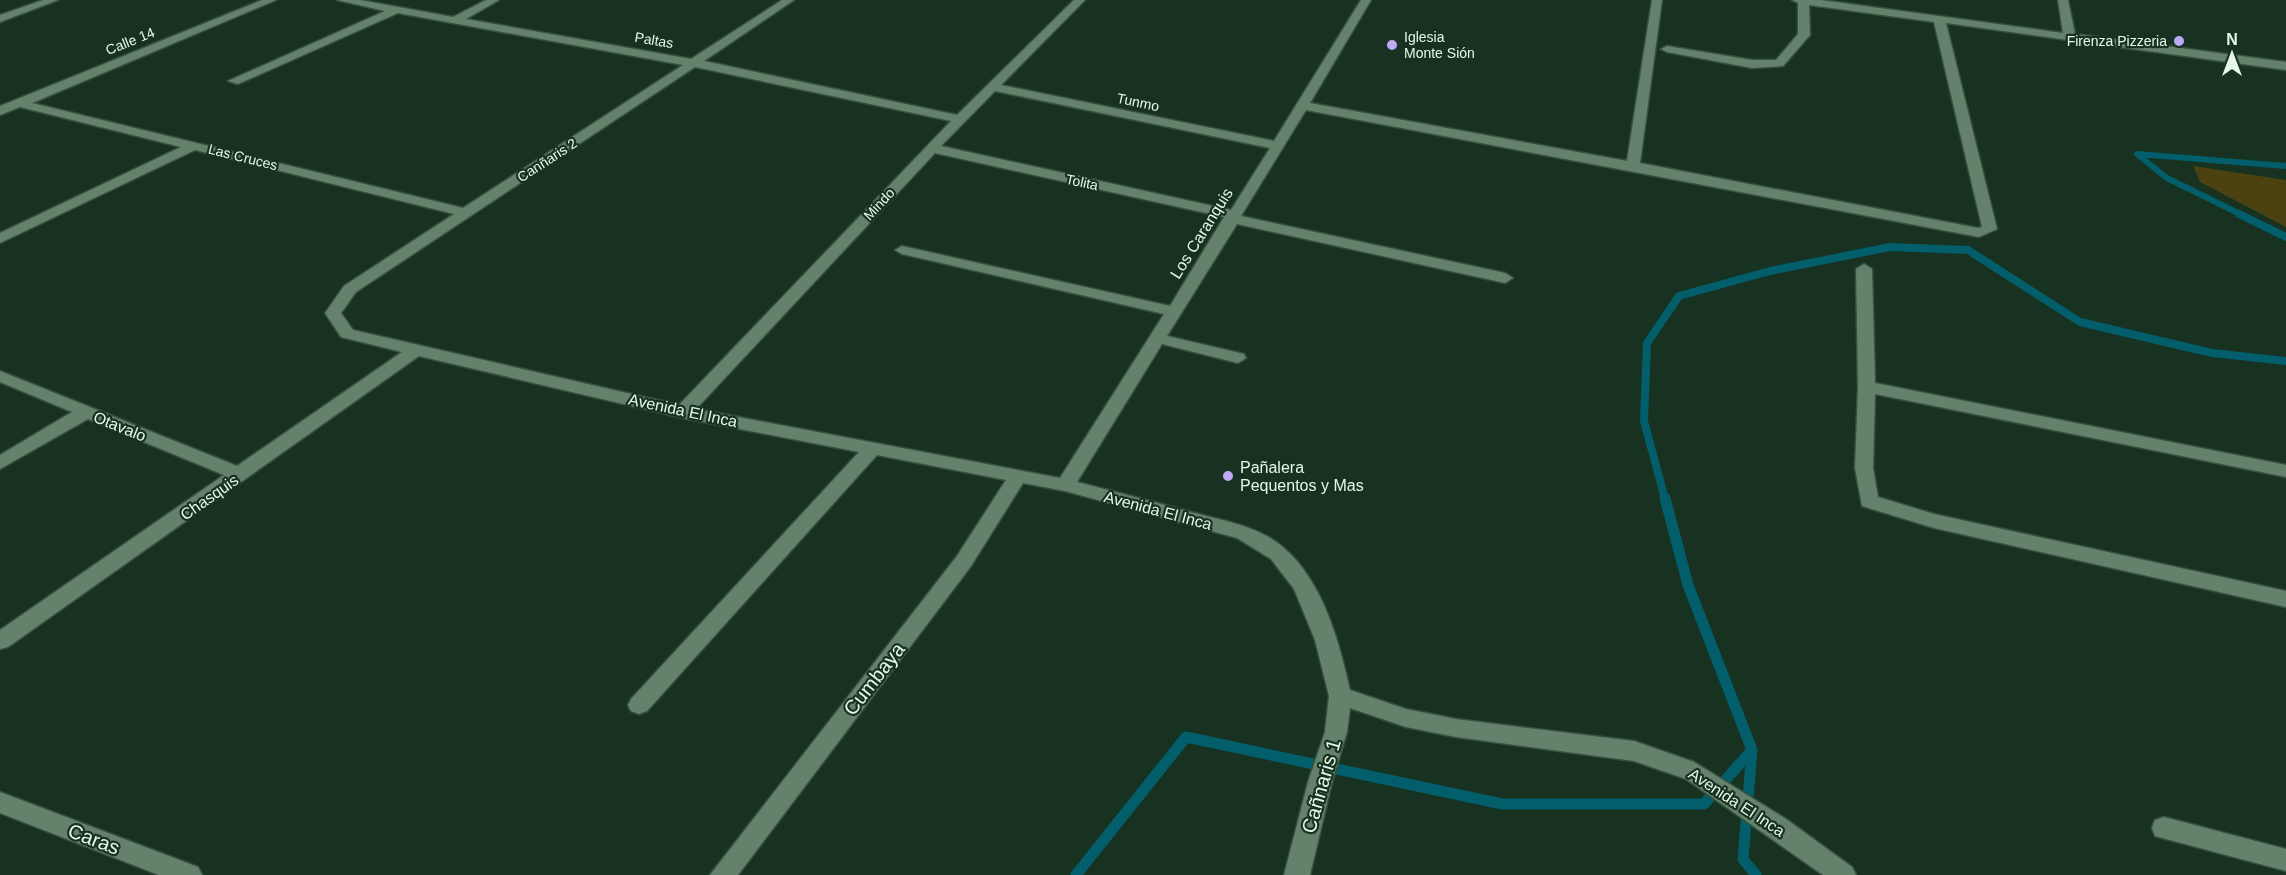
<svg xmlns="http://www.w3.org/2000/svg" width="2286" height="875" viewBox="0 0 2286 875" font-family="Arial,sans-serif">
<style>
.green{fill:#4c4110}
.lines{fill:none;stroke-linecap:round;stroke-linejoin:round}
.stream-far2{stroke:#035e6b;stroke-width:6}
.stream-far1{stroke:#035e6b;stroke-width:8}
.stream{stroke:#035e6b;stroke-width:11}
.minor-casing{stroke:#374f3f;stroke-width:3}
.minor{fill:#63816b;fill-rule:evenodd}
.poi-dot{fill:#bfa8f4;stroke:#173220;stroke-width:2}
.labels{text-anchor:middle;stroke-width:4.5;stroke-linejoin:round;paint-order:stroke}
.far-poi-label{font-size:14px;fill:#e6f7ea;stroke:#173220;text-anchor:start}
.far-street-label{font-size:14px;fill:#e6f7ea;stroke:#173220}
.street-label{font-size:16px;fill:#e6f7ea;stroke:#173220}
.poi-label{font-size:16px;fill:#e6f7ea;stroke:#173220;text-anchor:start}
.near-street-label{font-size:20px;fill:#e6f7ea;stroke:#173220}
</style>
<rect width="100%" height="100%" fill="#173220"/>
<path class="green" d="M2193 166 2286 180V227L2200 182Z"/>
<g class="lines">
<path class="stream-far2" d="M2242 215 2167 178 2137 154 2286 166"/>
<path class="stream-far1" d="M2239 214 2286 237
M1665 499 1644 421 1647 343 1679 296 1770 271 1890 247 1968 250 2080 322 2212 353 2286 361"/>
<path class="stream" d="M1665 498 1688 585 1752 750 1743 859 1756 875
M1076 875 1186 737 1502 804H1704L1752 750"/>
<defs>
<path id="minor" d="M43 0H58L0 22V15Z
M262 0H276L32 103 463 208 683 65 398 13 238 84 228 81 385 11 337 0H360L453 17 486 0H499L466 19 691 59 782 0H794L704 61 957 115 1074 0H1085L1001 85 1274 141 1361 0H1371L1310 103 1627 161 1652 0H1662L1640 163 1978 228 1982 227 1934 22 1809 5 1810 35 1783 66 1752 68 1667 52 1661 49 1667 46 1752 60H1776L1798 34V3L1792 0H1821L2063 33 2058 0H2068L2075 34 2286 62V70L1946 23 1997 229 1979 237 1306 110 1241 216 1505 273 1513 278 1505 283 1237 224 1167 336 1244 354 1246 358 1238 363 1162 344 1077 482C1113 491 1150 501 1187 511 1219 520 1258 525 1284 548 1323 582 1339 641 1350 690L1406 709 1456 719 1634 741 1694 762 1786 819 1852 867 1856 875H1823L1686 779 1634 761 1456 737 1406 727 1350 708 1347 732 1332 782 1310 875H1284L1308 782 1325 732 1329 696 1315 640 1294 589 1271 559 1237 538 1065 491 1023 483 971 566 738 875H710L957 556 1006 480 877 455 647 711 639 714 631 711 628 705 631 699 859 452 683 418 419 356 8 647 0 649V630L224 475 88 419 0 469V455L72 412 0 382V371L237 466 402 352 341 337 325 313 344 286 454 214 195 150 0 243V233L181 147 20 107 0 115V106ZM695 67 951 121 679 405 353 330 341 313 356 292ZM995 91 1270 148 1231 210 941 146ZM935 153 1224 217 1170 306 902 246 895 250 902 254 1164 314 1060 478 696 409Z
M1864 264 1872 269 1875 383 2286 465V477L1875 394 1873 468 1878 497 1934 514 2286 591V607L1934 528 1862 506 1855 468 1858 387 1856 269Z
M0 792 198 867 202 875H159L0 813Z
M2164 817 2286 849V871L2155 836 2152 828 2155 820Z"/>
</defs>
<use href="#minor" class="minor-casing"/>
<use href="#minor" class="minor"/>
</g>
<g class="poi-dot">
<circle cx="2179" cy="41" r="6"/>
<circle cx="1392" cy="45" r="6"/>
<circle cx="1228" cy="476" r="6"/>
</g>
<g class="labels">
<g class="far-poi-label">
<text x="1404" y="42">Iglesia<tspan x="1404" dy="16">Monte Sión</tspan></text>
<text x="2167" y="46" text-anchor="end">Firenza Pizzeria</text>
</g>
<g class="far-street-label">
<text transform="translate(654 40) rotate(10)" y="5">Paltas</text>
<text transform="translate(130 41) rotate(-22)" y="5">Calle 14</text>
<text transform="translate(1138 102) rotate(12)" y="5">Tunmo</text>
<text transform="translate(243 157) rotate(14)" y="5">Las Cruces</text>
<text transform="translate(547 160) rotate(-33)" y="5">Canñaris 2</text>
<text transform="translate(1082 182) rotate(12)" y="5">Tolita</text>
<text transform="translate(879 204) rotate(-47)" y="5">Mindo</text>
</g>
<g class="street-label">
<text transform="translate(1201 233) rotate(-58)" y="6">Los Caranquis</text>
<text transform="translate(683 410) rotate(12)" y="6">Avenida El Inca</text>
<text transform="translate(120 426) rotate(22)" y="6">Otavalo</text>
<text transform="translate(209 497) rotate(-35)" y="6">Chasquis</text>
<text transform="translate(1158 510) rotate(15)" y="6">Avenida El Inca</text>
<text transform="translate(1737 802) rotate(33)" y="6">Avenida El Inca</text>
</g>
<g class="poi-label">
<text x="1240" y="473">Pañalera<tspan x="1240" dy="18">Pequentos y Mas</tspan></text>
</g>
<g class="near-street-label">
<text transform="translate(874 679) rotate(-52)" y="7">Cumbaya</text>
<text transform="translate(1321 786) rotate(-74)" y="7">Cañnaris 1</text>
<text transform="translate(94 839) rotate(21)" y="7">Caras</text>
</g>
</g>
<g transform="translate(2232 54)" stroke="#173220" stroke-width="4.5" paint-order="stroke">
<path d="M0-4.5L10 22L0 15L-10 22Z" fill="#e6f7ea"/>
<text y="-9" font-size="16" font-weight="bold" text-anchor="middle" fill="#e6f7ea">N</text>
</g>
</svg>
